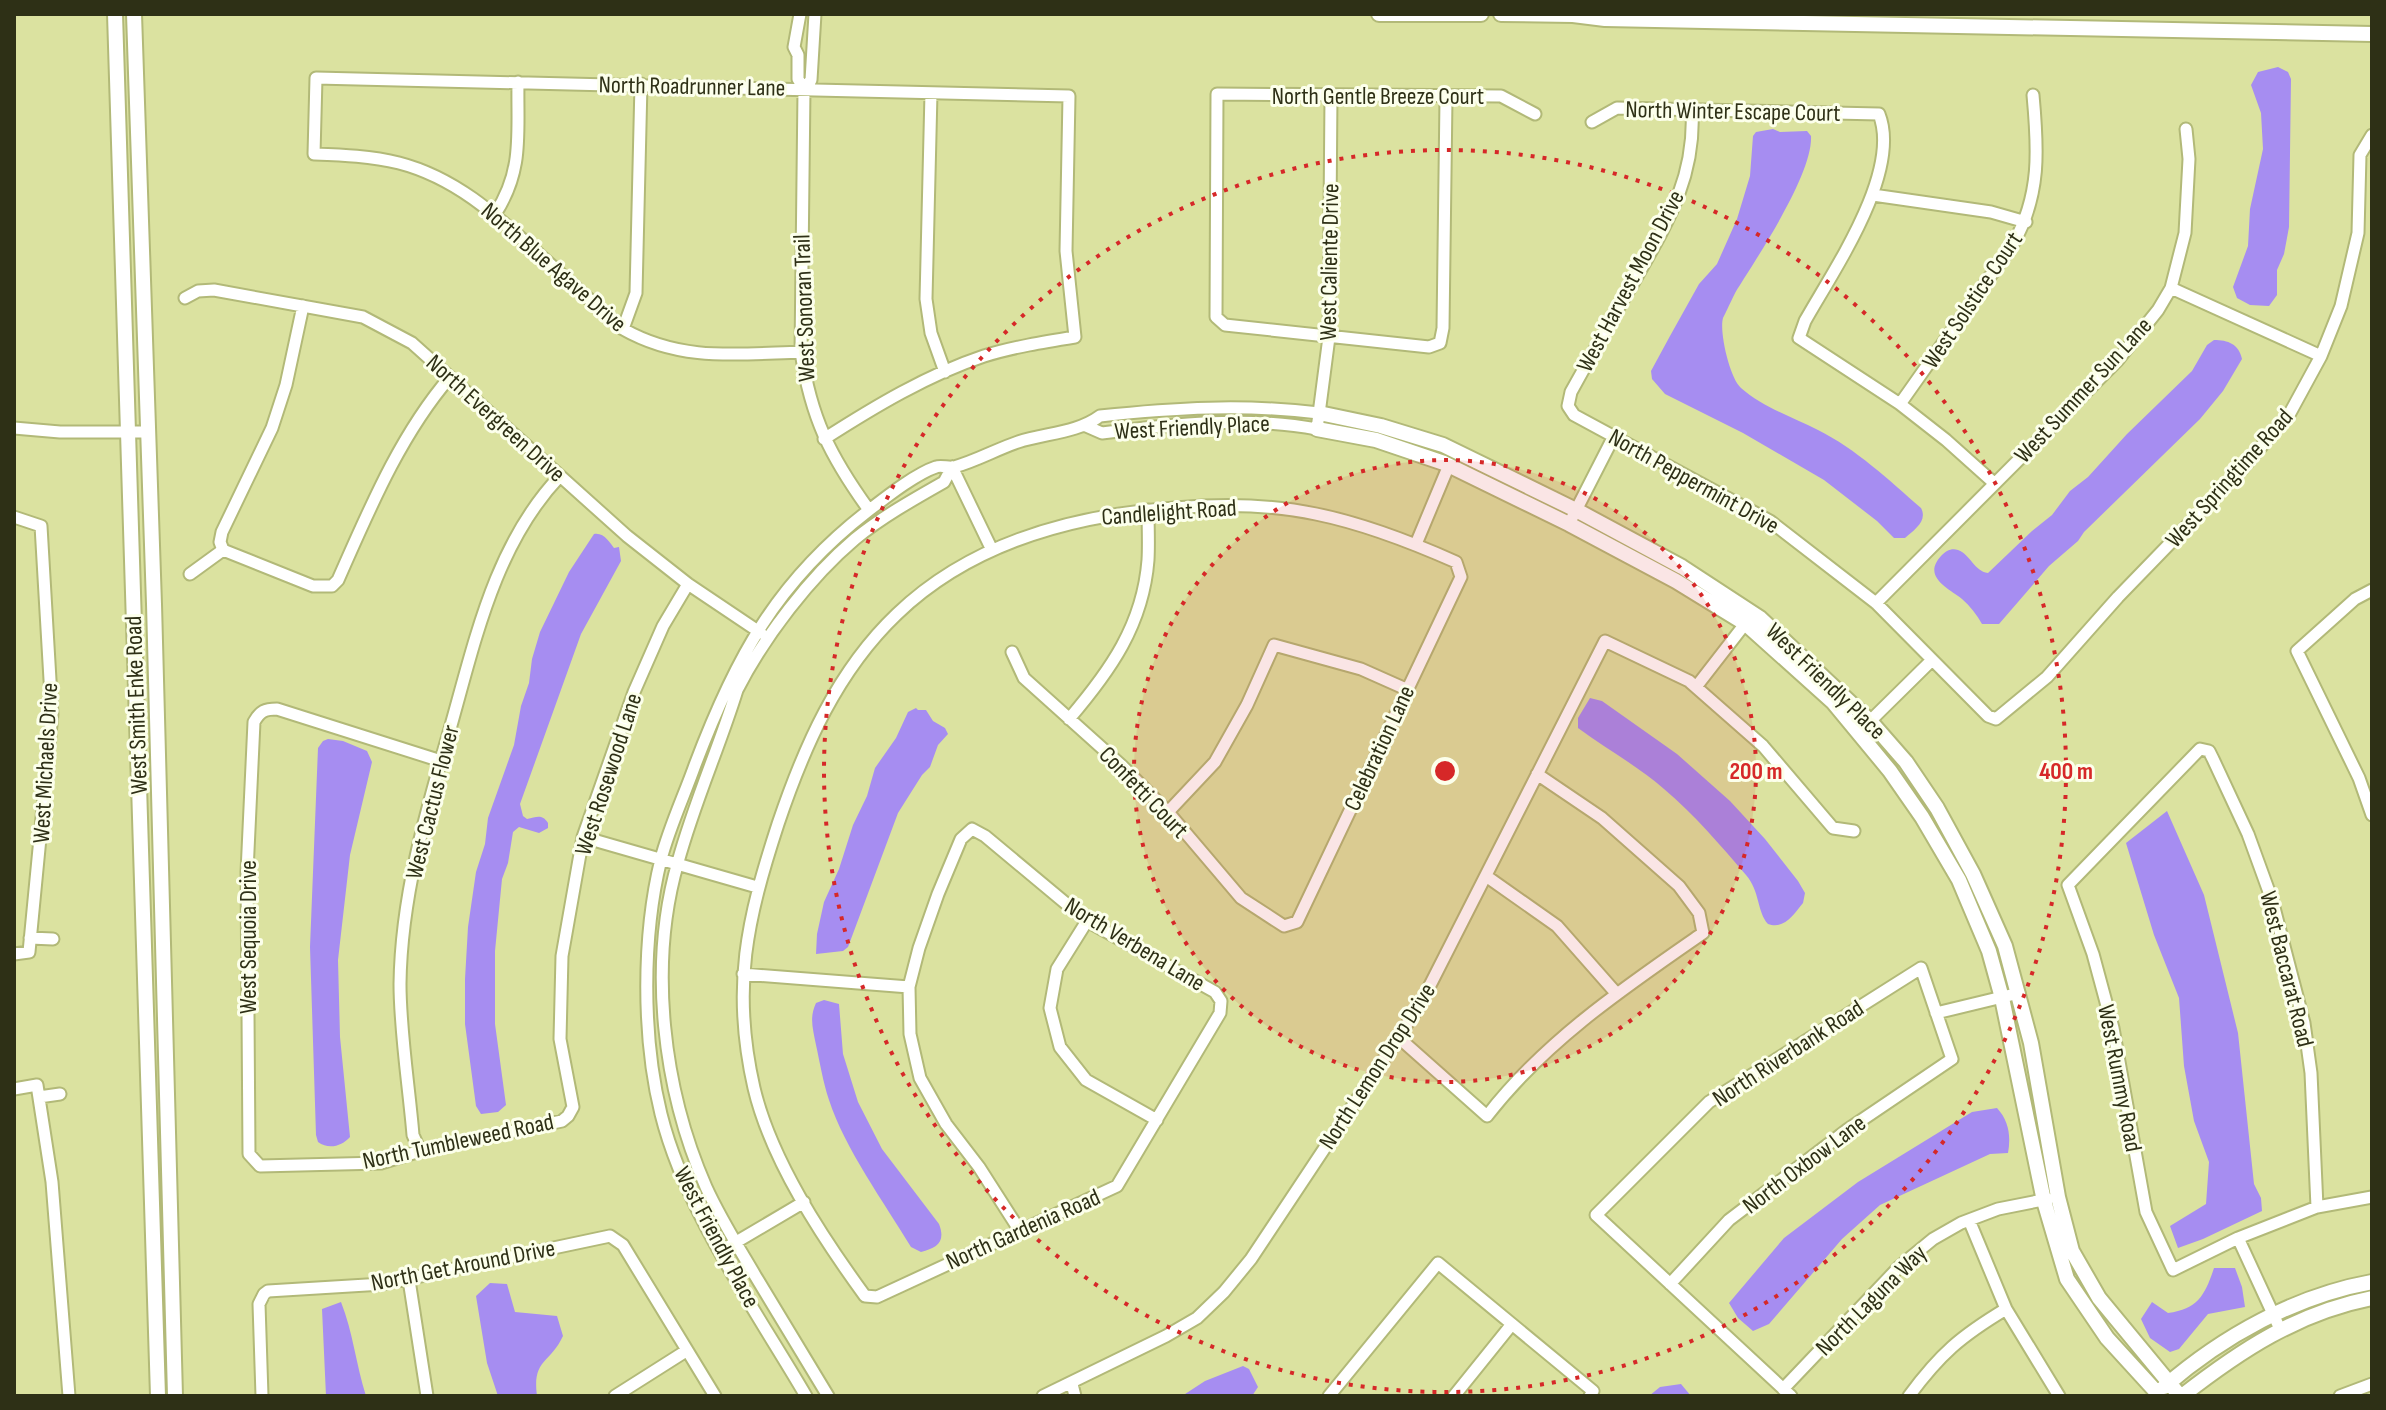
<svg xmlns="http://www.w3.org/2000/svg" width="2386" height="1410" viewBox="0 0 2386 1410" font-family="'Sofia Sans Condensed',sans-serif">
<style>
.water{fill:#a68df1}
.lines{fill:none;stroke-linecap:round;stroke-linejoin:round}
.minor-casing{stroke:#b2b978;stroke-width:15}
.tertiary-casing{stroke:#b2b978;stroke-width:18}
.minor{stroke:#fff;stroke-width:11}
.tertiary{stroke:#fff;stroke-width:14}
.ring{fill:none;stroke:#d62828;stroke-width:4;stroke-dasharray:4 8}
.labels{text-anchor:middle;stroke-width:6;stroke-linejoin:round;paint-order:stroke}
.street-label{font-size:24px;fill:#2e3016;stroke:#fcffeb}
.centre{fill:#d62828;stroke:#fcffeb;stroke-width:4}
.ring-label{font-size:24px;text-anchor:middle;font-weight:bold;fill:#d62828;stroke:#fcffeb;stroke-width:6;stroke-linejoin:round;paint-order:stroke}
</style>
<rect width="100%" height="100%" fill="#dbe2a0"/>
<path class="water" d="M2278 67 2288 72 2291 79 2289 227 2284 254 2277 270V295L2269 306 2250 305 2237 298 2233 287 2248 246 2250 209 2263 149 2261 113 2251 85 2258 72Z
M1773 129 1780 132 1807 131 1811 136C1813 173 1760 253 1740 285 1733 295 1729 307 1723 318 1719 332 1730 379 1741 388 1762 407 1793 417 1818 430 1856 449 1889 480 1921 508 1928 521 1914 530 1905 538H1894L1877 521 1824 480 1743 433 1665 394 1652 379 1651 371 1670 336 1699 284 1717 264 1737 219 1750 176 1753 136 1756 132Z
M2214 340C2228 340 2239 344 2242 359L2223 391 2200 419 2084 532 2078 541 2049 566 1999 624H1982C1977 615 1970 606 1962 599 1948 588 1922 577 1941 556 1946 551 1951 548 1958 550 1971 555 1974 571 1988 573L2032 531 2052 515 2070 491 2088 477 2127 434 2192 371 2207 345Z
M594 534C604 532 610 543 614 548L619 547 621 561 581 634 520 804 523 816 527 819C537 817 542 814 548 823V828L539 833 519 827 513 832 508 863 502 879 495 951V1024L506 1105 498 1112 481 1114 476 1106 465 1024V979L468 927 476 872 485 844 488 818 514 745 521 706 529 683 532 659 540 632 569 572Z
M1590 698 1602 701 1677 754 1730 801 1765 839 1798 881 1805 893 1803 903C1794 914 1784 930 1768 924 1757 912 1760 891 1746 875 1721 846 1694 814 1664 789 1638 766 1606 749 1578 728V718Z
M916 708 918 710H926L933 721 945 728 948 734 938 745 930 767 922 775 898 813 848 947 843 951 816 954 817 934 824 902 839 869 853 825 867 796 875 768 896 738 908 712Z
M328 739 343 741 367 751 372 762 350 855 338 960 340 1037 350 1137C342 1146 329 1150 318 1142L316 1135 310 947 318 748 323 741Z
M2167 811 2204 895 2238 1033 2254 1184 2261 1198 2262 1211 2203 1239 2178 1248 2170 1226 2206 1204 2209 1162 2194 1121 2184 1066 2179 998 2154 935 2126 843Z
M824 1000 839 1004 843 1054 858 1102 882 1149 939 1224C946 1242 937 1248 921 1252L911 1247C884 1202 845 1149 829 1100 823 1082 820 1063 816 1045 813 1029 809 1018 816 1003Z
M1997 1108C2009 1121 2011 1136 2008 1153L1990 1154 1880 1205 1842 1239 1769 1324 1753 1331 1738 1318 1729 1303 1784 1238 1858 1182 1972 1112Z
M2214 1268H2235L2242 1287 2245 1307 2208 1314 2179 1349 2170 1352 2150 1338 2141 1319 2152 1302 2168 1313C2198 1309 2205 1295 2214 1268Z
M490 1283 507 1284 515 1312 557 1316 563 1336C550 1364 532 1359 537 1396H498L487 1363 476 1296Z
M341 1302C353 1332 356 1365 366 1396H326L322 1309Z
M1243 1366 1249 1369 1258 1387 1252 1396H1182L1205 1381Z
M1681 1384 1691 1396H1649L1660 1387Z"/>
<g class="lines">
<defs>
<path id="minor" d="M800 14 794 47 798 55V79L804 89
M815 14 811 80 804 89 801 352C811 418 830 456 869 510
M931 93 926 299 931 333 945 372
M1446 98 1443 328 1440 343 1429 347 1225 325 1216 317 1217 94 1501 96 1535 114
M1692 108C1696 179 1666 225 1632 285 1611 320 1591 356 1571 392L1568 406 1574 415 1770 521 1876 603 1988 716 1996 719 2047 677 2118 597 2242 469 2290 413 2321 356 2341 306 2358 233 2360 155 2372 135
M1592 122 1617 108 1879 114C1902 172 1833 271 1805 321L1799 338 1900 404 1946 440 1994 483
M1873 195 1991 212 2026 222
M495 214C524 170 517 133 518 82
M2171 288 2321 356
M185 298 198 291 214 290 363 317 412 343 627 536 688 584 761 633
M623 329 636 293 641 84
M801 352C737 354 681 362 623 329 595 305 568 280 541 256 498 217 457 178 399 163 371 156 342 155 314 154L316 78 1069 96 1066 251 1075 337C1044 342 1013 347 984 356 927 375 874 407 824 439
M1900 404 2013 244C2041 195 2038 149 2033 95
M1086 426 1102 433C1173 424 1247 416 1317 429L1329 337 1331 95
M14 428 60 432H146
M952 467 992 550
M14 517 41 526 52 714 29 952 14 954
M1569 524 1614 436
M1416 544 1449 465
M223 550 313 586H332L338 580C369 510 400 435 450 377
M223 550 220 542 222 532 272 428 286 385 303 306
M190 574 223 550
M2372 590 2355 599 2297 651 2359 778 2372 815
M1876 603 2117 361 2158 310 2171 288 2185 233 2189 159 2186 129
M1012 652 1024 678 1121 765 1168 812 1241 898 1284 926 1297 922 1461 577 1456 562C1411 542 1365 524 1316 514 1269 504 1222 504 1175 508 1074 515 972 542 897 614 837 671 804 747 778 824 747 919 731 988 754 1088 771 1160 822 1237 865 1296L877 1297 1117 1186 1220 1013 1221 1001 1215 992 1087 921 985 836 972 829 961 839 938 894 919 948 909 987 910 1034 920 1078 946 1124 979 1167 1020 1231
M1696 687 1748 620
M1069 719C1110 671 1143 625 1148 560 1149 543 1148 526 1148 510
M1859 732 1932 660
M441 761 277 709C265 709 260 711 254 722L247 872 249 1154 260 1166 381 1163 420 1151 562 1121 568 1116 573 1107 560 1039 562 956 583 837 634 692 663 626 688 584
M1168 812 1215 762 1247 705 1274 645 1361 669 1406 689
M583 837 757 887
M1486 876 1557 926 1616 993
M1087 921 1057 969 1050 1008 1060 1047 1086 1080 1157 1120
M30 938 53 939
M743 974 909 987
M1936 1013 2019 993
M1398 1037 1487 1116C1545 1041 1625 987 1703 933L1699 913 1679 886 1602 818 1537 774
M14 1089 37 1085 52 1182 69 1396
M39 1097 60 1094
M420 1151 413 1135C409 1087 400 1032 400 984 401 897 426 812 450 729 475 641 495 544 560 476
M2317 1207 2311 1073 2304 1023 2272 900 2248 834 2213 759 2209 751 2200 749 2068 885 2093 954 2113 1028 2146 1212 2173 1270 2238 1238 2317 1207 2372 1197
M1969 1220 2006 1309 2059 1396
M2238 1238 2280 1329
M721 1251 804 1202
M409 1280 427 1396
M1670 1284 1729 1220 1847 1130 1952 1059 1921 968 1709 1102 1596 1215 1791 1396
M1072 1384 1075 1396
M1783 1389 1899 1267 1933 1239 1961 1223 1998 1209 2048 1199
M262 1396 259 1304 264 1294 268 1291 383 1284 610 1236 623 1245 715 1396
M615 1396 686 1351
M806 1396C755 1309 685 1211 661 1114 642 1037 642 936 661 859 669 828 684 796 695 765 735 659 776 582 868 511 885 498 915 474 936 467 941 465 948 468 954 467 976 461 997 449 1018 442 1046 433 1077 433 1100 416 1174 408 1245 404 1319 413
M828 1396C804 1356 780 1316 756 1277 739 1248 720 1218 706 1187 663 1089 648 965 678 862 694 803 719 748 737 690 764 637 810 577 855 539 882 517 914 499 944 482L952 467
M1043 1396 1166 1336 1197 1318 1224 1292 1251 1259 1421 1003 1605 641 1689 681 1763 746 1833 828 1854 831
M1329 1396 1438 1263 1593 1391 1590 1396
M1454 1396 1512 1324
M1909 1396C1940 1354 1961 1336 2006 1309
M2340 1396 2372 1384"/>
<path id="tertiary" d="M115 14 158 1396
M134 14 154 604 175 1396
M1379 14H1481
M1501 14 1573 15 1605 19 2372 34
M1319 413 1381 426 1443 445 1578 511 1682 567 1760 618 1871 722 1906 762 1937 808 1973 874 2005 946 2031 1043 2058 1197 2072 1251 2099 1298 2180 1396
M1317 429 1376 440 1444 463 1569 524 1676 581 1746 624 1833 702 1890 771 1922 817 1959 880 1989 951 2002 998 2044 1201 2067 1279 2107 1338 2160 1396
M2164 1387C2223 1336 2295 1296 2372 1282
M2182 1396C2241 1350 2297 1313 2372 1298"/>
</defs>
<use href="#minor" class="minor-casing"/>
<use href="#tertiary" class="tertiary-casing"/>
<use href="#minor" class="minor"/>
<use href="#tertiary" class="tertiary"/>
</g>
<circle cx="1445" cy="771" r="311" fill="#d62828" fill-opacity=".12"/>
<g class="ring">
<circle cx="1445" cy="771" r="311"/>
<circle cx="1445" cy="771" r="621"/>
</g>
<g class="labels">
<g class="street-label">
<text transform="translate(692 86) rotate(1)" y="8">North Roadrunner Lane</text>
<text x="1378" y="104">North Gentle Breeze Court</text>
<text transform="translate(1733 111) rotate(1)" y="8">North Winter Escape Court</text>
<text transform="translate(1329 262) rotate(-89)" y="8">West Caliente Drive</text>
<text transform="translate(554 267) rotate(41)" y="8">North Blue Agave Drive</text>
<text transform="translate(1630 281) rotate(-62)" y="8">West Harvest Moon Drive</text>
<text transform="translate(1972 300) rotate(-56)" y="8">West Solstice Court</text>
<text transform="translate(804 308) rotate(-92)" y="8">West Sonoran Trail</text>
<text transform="translate(2083 390) rotate(-47)" y="8">West Summer Sun Lane</text>
<text transform="translate(496 418) rotate(42)" y="8">North Evergreen Drive</text>
<text transform="translate(1192 427) rotate(-3)" y="8">West Friendly Place</text>
<text transform="translate(2229 478) rotate(-48)" y="8">West Springtime Road</text>
<text transform="translate(1694 481) rotate(29)" y="8">North Peppermint Drive</text>
<text transform="translate(1169 512) rotate(-4)" y="8">Candlelight Road</text>
<text transform="translate(1826 681) rotate(44)" y="8">West Friendly Place</text>
<text transform="translate(136 705) rotate(-92)" y="8">West Smith Enke Road</text>
<text transform="translate(1379 748) rotate(-65)" y="8">Celebration Lane</text>
<text transform="translate(45 763) rotate(-87)" y="8">West Michaels Drive</text>
<text transform="translate(608 774) rotate(-72)" y="8">West Rosewood Lane</text>
<text transform="translate(1144 792) rotate(46)" y="8">Confetti Court</text>
<text transform="translate(432 802) rotate(-76)" y="8">West Cactus Flower</text>
<text transform="translate(248 937) rotate(-90)" y="8">West Sequoia Drive</text>
<text transform="translate(1135 944) rotate(31)" y="8">North Verbena Lane</text>
<text transform="translate(2287 969) rotate(76)" y="8">West Baccarat Road</text>
<text transform="translate(1788 1053) rotate(-33)" y="8">North Riverbank Road</text>
<text transform="translate(1377 1066) rotate(-57)" y="8">North Lemon Drop Drive</text>
<text transform="translate(2120 1078) rotate(79)" y="8">West Rummy Road</text>
<text transform="translate(458 1141) rotate(-12)" y="8">North Tumbleweed Road</text>
<text transform="translate(1804 1164) rotate(-37)" y="8">North Oxbow Lane</text>
<text transform="translate(1023 1229) rotate(-24)" y="8">North Gardenia Road</text>
<text transform="translate(717 1237) rotate(62)" y="8">West Friendly Place</text>
<text transform="translate(463 1265) rotate(-11)" y="8">North Get Around Drive</text>
<text transform="translate(1871 1300) rotate(-45)" y="8">North Laguna Way</text>
</g>
</g>
<circle cx="1445" cy="771" r="12" class="centre"/>
<g class="ring-label">
<text x="1756" y="779">200 m</text>
<text x="2066" y="779">400 m</text>
</g>
<rect width="2386" height="1410" fill="none" stroke="#2e3016" stroke-width="32"/>
</svg>
